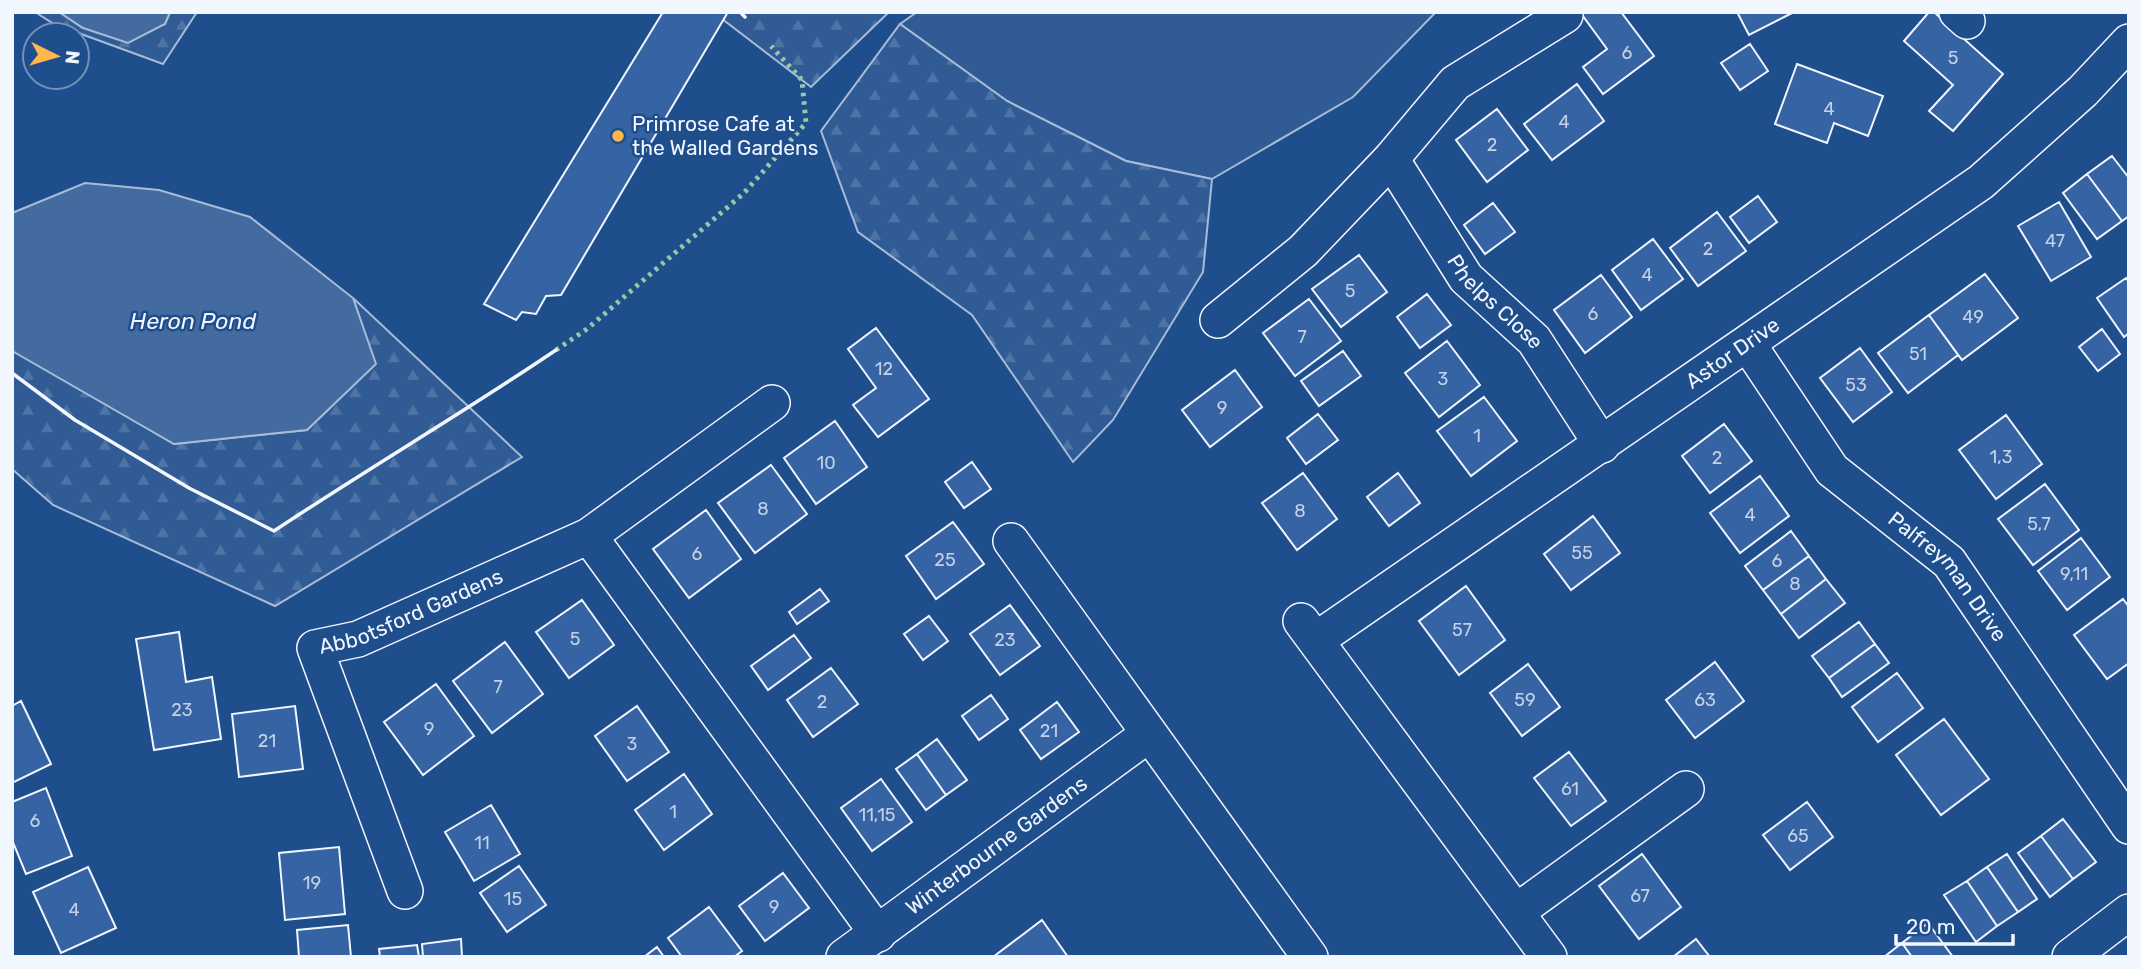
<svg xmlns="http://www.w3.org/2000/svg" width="2141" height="969" viewBox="0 0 2141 969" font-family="Rubik,sans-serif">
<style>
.green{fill:#305b95;stroke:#a8bbd7;stroke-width:2}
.forest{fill:url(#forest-firs);stroke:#a8bbd7;stroke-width:2}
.water{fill:#446ba0;stroke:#a8bbd7;stroke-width:2}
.building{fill:#3563a3;stroke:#f2f6ff;stroke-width:2}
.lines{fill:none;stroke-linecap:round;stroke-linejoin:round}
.street-casing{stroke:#f2f6ff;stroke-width:38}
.street{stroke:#1f4e8c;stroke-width:35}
.hedge{stroke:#97c8a6;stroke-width:5;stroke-dasharray:3.5 5;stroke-linecap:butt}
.wall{stroke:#f2f6ff;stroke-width:3.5}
.poi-dot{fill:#ffb74d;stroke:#1f4e8c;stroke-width:2.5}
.labels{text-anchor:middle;stroke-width:5;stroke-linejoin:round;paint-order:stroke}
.number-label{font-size:18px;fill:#c3d1e8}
.poi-label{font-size:21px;fill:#f2f6ff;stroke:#1f4e8c;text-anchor:start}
.street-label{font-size:21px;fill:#f2f6ff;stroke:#1f4e8c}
.water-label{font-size:23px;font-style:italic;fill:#f2f6ff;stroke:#1f4e8c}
</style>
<defs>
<pattern id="forest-firs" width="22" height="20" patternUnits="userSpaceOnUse" patternTransform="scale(1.75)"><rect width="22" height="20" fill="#305b95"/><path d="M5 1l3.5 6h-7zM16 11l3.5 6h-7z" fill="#4e73a5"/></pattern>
</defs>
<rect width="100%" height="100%" fill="#1f4e8c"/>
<path class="green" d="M917 12H1436L1353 97 1212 179 1126 161 1007 101 900 24Z"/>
<path class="forest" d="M35 12H59L83 28 165 24 170 12H197L163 64 54 24Z
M713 12H889L811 87Z
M900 24 1007 101 1126 161 1212 179 1203 272 1113 420 1073 462 972 315 858 232 821 131Z
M353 298 522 457 275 606 53 505 12 469V349L174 444 307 430 375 364Z"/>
<path class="water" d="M59 12H170L165 24 128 43 83 28Z
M85 183 159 190 250 217 353 298 376 364 307 430 174 444 14 352 12 349V213Z"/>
<path class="building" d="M663 12H728L561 295 546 296 536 314 522 312 516 320 484 304Z
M1580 12H1621L1654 56 1603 94 1583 67 1607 49Z
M1737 12H1794L1749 35Z
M1929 12H1934L2003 74 1953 131 1929 111 1953 85 1904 41Z
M1750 44 1768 71 1740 90 1721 63Z
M1797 64 1883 96 1868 136 1834 123 1827 143 1775 124Z
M1577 84 1604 121 1552 160 1524 124Z
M1497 109 1528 150 1487 182 1456 140Z
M2112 156 2129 178V216L2122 221 2087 174Z
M2087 174 2122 221 2097 239 2063 193Z
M1758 196 1777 222 1749 243 1730 217Z
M2059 202 2091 257 2051 281 2018 226Z
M1493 203 1515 232 1485 254 1464 225Z
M1717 212 1746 251 1698 286 1670 248Z
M1653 239 1683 279 1641 310 1612 270Z
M1359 255 1387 292 1341 327 1312 289Z
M1985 274 2018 318 1962 360 1929 315Z
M1601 275 1632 317 1585 353 1554 310Z
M2126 278 2129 282V333L2124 337 2097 298Z
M1427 294 1451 325 1420 348 1397 317Z
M1309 299 1341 341 1295 376 1263 333Z
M1929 315 1958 355 1908 393 1878 353Z
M876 328 929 399 878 437 853 405 876 388 848 349Z
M2102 329 2120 354 2098 371 2079 347Z
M1447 341 1480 385 1439 417 1405 373Z
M1860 348 1892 392 1853 422 1820 378Z
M1343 351 1361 376 1319 406 1301 381Z
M1235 370 1262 407 1210 447 1182 410Z
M1484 397 1517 441 1471 476 1437 431Z
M1318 414 1338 440 1306 464 1287 438Z
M2006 415 2042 464 1996 499 1959 450Z
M835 421 867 467 816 504 784 458Z
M1724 424 1752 461 1710 493 1682 456Z
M972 462 991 489 964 508 945 482Z
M771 465 807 514 755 553 718 503Z
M1303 473 1337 519 1297 550 1262 503Z
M1398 473 1420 503 1389 526 1367 497Z
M1760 476 1789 516 1740 553 1710 513Z
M2045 484 2079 530 2033 565 1998 519Z
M706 510 741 559 689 598 653 549Z
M1593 516 1620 553 1571 590 1544 554Z
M953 522 984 564 936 599 906 556Z
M1791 531 1809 556 1763 590 1745 566Z
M2081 538 2110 577 2067 610 2038 571Z
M1809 556 1826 579 1781 614 1763 590Z
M1826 579 1845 603 1799 638 1781 614Z
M1466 586 1505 640 1459 675 1419 621Z
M820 589 829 601 797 624 789 612Z
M2123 599 2129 607V663L2107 679 2074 635Z
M582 600 614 645 569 678 536 632Z
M1010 605 1040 646 1000 675 970 634Z
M929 616 948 641 923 660 904 634Z
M1859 622 1875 644 1829 678 1812 656Z
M179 632 186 682 212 677 221 739 154 750 136 639Z
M794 635 811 658 768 690 751 666Z
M505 642 543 694 492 733 453 681Z
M1875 644 1889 663 1842 697 1829 678Z
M1715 662 1744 701 1695 738 1666 700Z
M1528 664 1560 707 1522 736 1490 693Z
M831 668 858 704 813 737 787 700Z
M1897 673 1923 708 1878 742 1852 707Z
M436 684 474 736 423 775 384 722Z
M991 695 1008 719 979 740 962 716Z
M21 701 51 764 12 783V706Z
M1057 702 1079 732 1041 759 1020 730Z
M295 706 303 769 239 777 232 714Z
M637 706 669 752 627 781 595 736Z
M1944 719 1989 779 1941 815 1896 755Z
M937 739 967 780 946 795 917 754Z
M1569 752 1606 801 1571 826 1534 778Z
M917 754 946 795 926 810 896 769Z
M684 774 712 814 664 850 635 810Z
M881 779 912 822 872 851 841 808Z
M46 788 72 856 26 874 12 840V802Z
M1807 802 1833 837 1790 870 1763 835Z
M491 805 520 854 474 881 445 832Z
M2063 819 2096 862 2073 879 2041 836Z
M2041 836 2073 879 2050 897 2018 853Z
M339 847 345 914 285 920 279 853Z
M1642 854 1681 907 1639 939 1599 886Z
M2007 854 2037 899 2018 912 1987 867Z
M519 866 546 905 507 932 480 893Z
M88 867 116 928 61 953 33 892Z
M1987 867 2018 912 1997 926 1967 881Z
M783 873 809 908 765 941 739 906Z
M1967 881 1997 926 1976 942 1944 895Z
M709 907 742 951 734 957H682L668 938Z
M1042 920 1068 957H993Z
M1928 923 1953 957H1912L1902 943Z
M348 925 351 957H299L297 930Z
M461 939 462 957H423L422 944Z
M1696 939 1710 957H1673Z
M1902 943 1912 957H1884Z
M417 945 419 957H380L379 949Z
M657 947 664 957H644Z"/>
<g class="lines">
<defs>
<g id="street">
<path d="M1957 12 1967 21"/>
<path id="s1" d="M1391 159 1466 278 1534 340 1602 445"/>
<path d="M1218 320 1303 251 1391 159 1455 83 1565 15"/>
<path id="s2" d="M1748 344 1832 470 1949 562 2129 826"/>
<path d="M589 536 878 934"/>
<path d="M1011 541 1310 957"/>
<path d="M1301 621 1549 957"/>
<path id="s3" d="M1316 640 1981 182 2083 91 2129 42"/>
<path id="s4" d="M405 891 315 648 358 639 589 536 772 403"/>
<path d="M1516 912 1686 789"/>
<path id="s5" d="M844 957 1149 734"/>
<path d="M2070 957 2129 912"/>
</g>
</defs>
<use href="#street" class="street-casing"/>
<use href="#street" class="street"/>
<path class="hedge" d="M556 350 587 329 744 193 806 123 802 80 771 46"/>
<path class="wall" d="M740 12 745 17
M12 373 75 420 189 488 274 531C367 469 463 413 556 350"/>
</g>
<circle class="poi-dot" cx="618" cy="136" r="7"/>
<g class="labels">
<g class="number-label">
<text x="1627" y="59">6</text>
<text x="1953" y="64">5</text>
<text x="1829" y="115">4</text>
<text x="1564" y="128">4</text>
<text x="1492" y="151">2</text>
<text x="2055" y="247">47</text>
<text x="1708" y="255">2</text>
<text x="1647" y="281">4</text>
<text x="1350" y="297">5</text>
<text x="1593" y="320">6</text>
<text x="1973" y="323">49</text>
<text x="1302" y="343">7</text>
<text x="1918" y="360">51</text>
<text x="884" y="375">12</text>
<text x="1443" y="385">3</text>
<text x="1856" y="391">53</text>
<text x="1222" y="414">9</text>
<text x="1477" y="442">1</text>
<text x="2001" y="463">1,3</text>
<text x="1717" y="464">2</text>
<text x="826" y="469">10</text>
<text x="763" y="515">8</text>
<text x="1300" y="517">8</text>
<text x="1750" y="521">4</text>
<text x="2039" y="530">5,7</text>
<text x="1582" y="559">55</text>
<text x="697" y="560">6</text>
<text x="945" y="566">25</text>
<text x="1777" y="567">6</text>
<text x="2074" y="580">9,11</text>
<text x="1795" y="590">8</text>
<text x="1462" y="636">57</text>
<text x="575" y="645">5</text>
<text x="1005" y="646">23</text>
<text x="498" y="693">7</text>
<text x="1525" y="706">59</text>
<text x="1705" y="706">63</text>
<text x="822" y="708">2</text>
<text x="182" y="716">23</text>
<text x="429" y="735">9</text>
<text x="1049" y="737">21</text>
<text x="267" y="747">21</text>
<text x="632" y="750">3</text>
<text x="1570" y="795">61</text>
<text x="673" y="818">1</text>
<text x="877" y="821">11,15</text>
<text x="35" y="827">6</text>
<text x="1798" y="842">65</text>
<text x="482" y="849">11</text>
<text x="312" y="889">19</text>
<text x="1640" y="902">67</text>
<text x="513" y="905">15</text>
<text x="774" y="913">9</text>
<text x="74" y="916">4</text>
</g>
<g class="poi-label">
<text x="632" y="131">Primrose Cafe at<tspan x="632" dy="24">the Walled Gardens</tspan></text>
</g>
<g class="street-label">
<text dy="7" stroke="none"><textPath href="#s1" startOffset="178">Phelps Close</textPath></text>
<text dy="7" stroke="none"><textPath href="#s3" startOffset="506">Astor Drive</textPath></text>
<text dy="7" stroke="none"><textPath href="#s2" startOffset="310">Palfreyman Drive</textPath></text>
<text dy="7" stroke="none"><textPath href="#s4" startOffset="362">Abbotsford Gardens</textPath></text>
<text dy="7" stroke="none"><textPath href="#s5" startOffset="189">Winterbourne Gardens</textPath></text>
</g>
<g class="water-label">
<text x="193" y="329">Heron Pond</text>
</g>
</g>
<rect width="2141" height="969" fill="none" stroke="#f2f6ff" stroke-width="28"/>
<g transform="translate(56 56) rotate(95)"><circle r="33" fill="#1f4e8c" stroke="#7391ba" stroke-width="2"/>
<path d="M0-5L12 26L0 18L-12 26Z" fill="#ffb74d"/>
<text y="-10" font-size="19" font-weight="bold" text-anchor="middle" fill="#f2f6ff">N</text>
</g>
<path d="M1896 934v10h117v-10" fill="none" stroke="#f2f6ff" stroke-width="3.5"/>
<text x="1906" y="934" font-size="21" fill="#f2f6ff" stroke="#1f4e8c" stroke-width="5" paint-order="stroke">20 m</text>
</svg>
